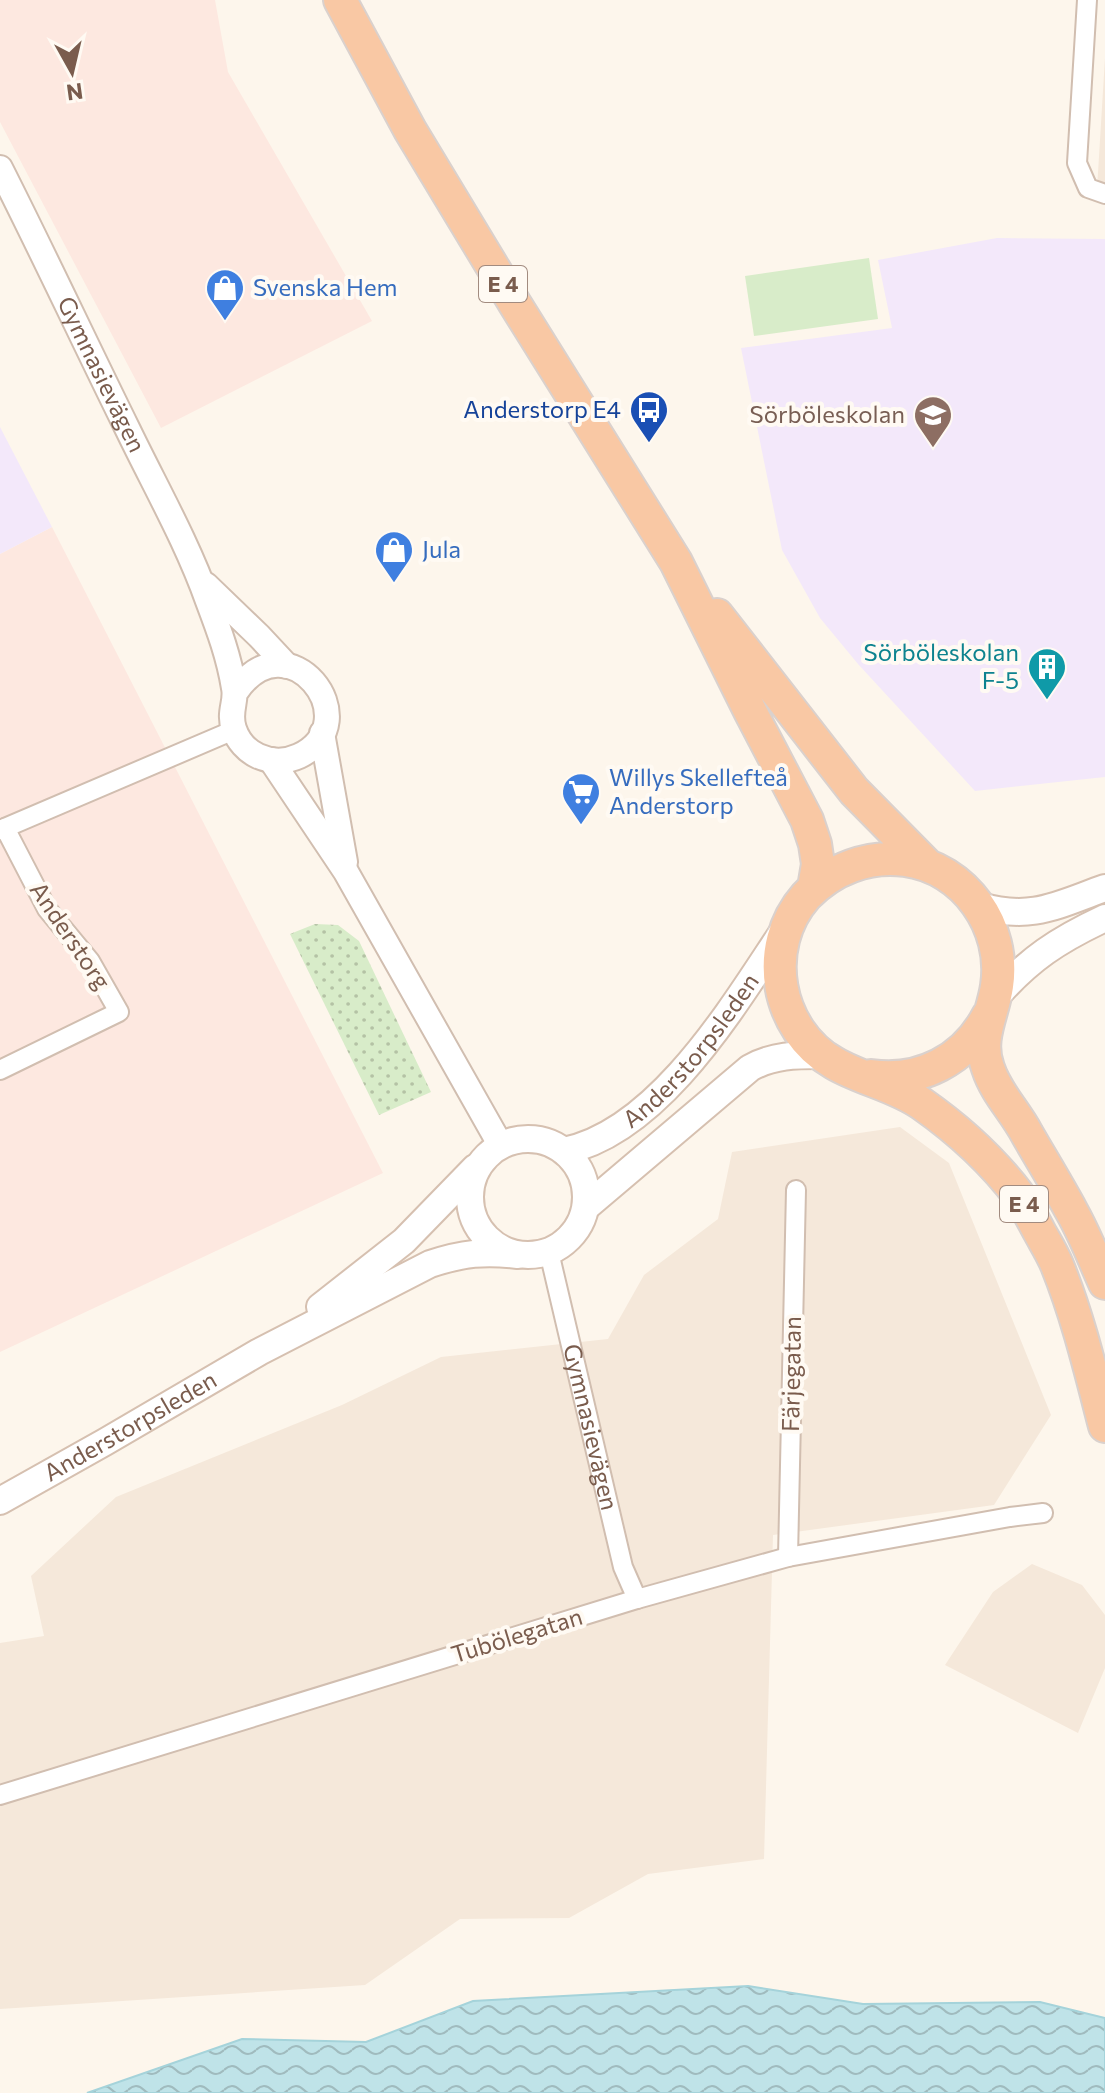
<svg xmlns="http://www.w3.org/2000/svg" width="1105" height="2093" viewBox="0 0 1105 2093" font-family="Commissioner,sans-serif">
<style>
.residential{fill:#f5e8da}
.commercial{fill:#fde8e0}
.education{fill:#f3e8fa}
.grass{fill:url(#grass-dots)}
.garden{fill:#d8ecc9}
.water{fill:url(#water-waves);stroke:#a5d3da;stroke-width:2}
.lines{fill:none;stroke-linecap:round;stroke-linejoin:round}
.minor-casing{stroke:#d1beb0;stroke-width:22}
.tertiary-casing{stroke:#d1beb0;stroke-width:28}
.secondary-casing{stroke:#d6c0b0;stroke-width:30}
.trunk-casing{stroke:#dad1cd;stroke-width:36}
.minor{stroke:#fff;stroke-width:18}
.tertiary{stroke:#fff;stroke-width:24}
.secondary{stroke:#fff;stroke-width:26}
.trunk{stroke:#f9c8a4;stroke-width:32}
.labels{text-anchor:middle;stroke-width:8;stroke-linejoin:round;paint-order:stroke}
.shield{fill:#fffaf3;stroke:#a28b7f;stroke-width:2}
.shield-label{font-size:22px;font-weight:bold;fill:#7a5c4d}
.shop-label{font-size:24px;fill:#366cbe;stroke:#fffaf3;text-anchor:start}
.street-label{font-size:24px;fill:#7a5c4d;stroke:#fffaf3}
.transit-label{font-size:24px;fill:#164399;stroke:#fffaf3;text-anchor:end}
.education-label{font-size:24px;fill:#785e54;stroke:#fffaf3;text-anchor:end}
.culture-label{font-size:24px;fill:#0d838f;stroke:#fffaf3;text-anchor:end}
</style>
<defs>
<pattern id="grass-dots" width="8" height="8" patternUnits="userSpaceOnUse" patternTransform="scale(2)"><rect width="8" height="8" fill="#d8ecc9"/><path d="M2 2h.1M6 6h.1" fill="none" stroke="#b4c2a5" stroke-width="1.8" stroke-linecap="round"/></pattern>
<pattern id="water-waves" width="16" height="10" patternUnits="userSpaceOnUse" patternTransform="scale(2)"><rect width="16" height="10" fill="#bfe3e8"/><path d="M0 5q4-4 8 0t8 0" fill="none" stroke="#a0bbbe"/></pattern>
</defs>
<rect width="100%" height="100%" fill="#fdf6ec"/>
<path class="residential" d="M1105 58V189H1097Z
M900 1127 949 1163 1051 1415 994 1505 773 1535 764 1859 648 1874 569 1918 460 1919 365 1985 0 2009V1643L44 1636 31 1576 116 1497 342 1405 441 1357 608 1339 644 1275 718 1219 732 1152Z
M1032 1564 1082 1585 1105 1615V1668L1078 1733 945 1665 993 1592Z"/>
<path class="commercial" d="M0 0H215L228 72 372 321 161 428 0 122Z
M52 527 383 1173 0 1352V554Z"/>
<path class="education" d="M997 238 1105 239V777L975 791 858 664 820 618 782 550 741 348 892 328 878 260Z
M0 427 52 527 0 554Z"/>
<path class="grass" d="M315 924 338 925 359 941 431 1092 379 1115 290 934Z"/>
<path class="garden" d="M869 258 878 319 754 336 745 276Z"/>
<path class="water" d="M748 1986 863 2004 1040 2002 1105 2018V2093H87L242 2039 366 2042 473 2001Z"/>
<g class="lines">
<defs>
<g id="minor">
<path d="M1087 0 1077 163 1088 188 1105 194"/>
<path d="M0 830 234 730"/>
<path d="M0 1070 119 1012 90 961 47 909 5 828"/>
<path id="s1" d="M549 1252 623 1567 637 1599"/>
<path d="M788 1557 796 1190"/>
<path d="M0 1795 637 1599 788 1557 1010 1517 1043 1513"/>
</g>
<g id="tertiary">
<path id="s2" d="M0 168C44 255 85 343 128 430 155 486 187 542 208 601 219 630 229 657 234 688 237 702 228 712 234 729 238 741 247 751 258 756 271 762 286 762 299 756 371 722 287 614 235 693"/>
<path d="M206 585 259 636 287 666"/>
<path d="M322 733 345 862"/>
<path d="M271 760 346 872 501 1146"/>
</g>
<g id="secondary">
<path d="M980 906C1032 921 1057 905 1105 888"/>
<path d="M995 998C1029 959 1058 940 1105 918"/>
<circle cx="528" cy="1197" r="58"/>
<path id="s3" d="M564 1151C658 1132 732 1008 782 933"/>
<path d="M586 1207 750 1068C773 1055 796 1055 822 1055"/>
<path d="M320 1307 404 1241 475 1168"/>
<path id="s4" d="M0 1501 105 1442 259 1352 430 1264C463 1253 485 1251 518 1255"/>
</g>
<path id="trunk" d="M340 0 410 130 515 304 676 562 750 711 807 820 815 844 818 864 814 888
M717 615 854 791 927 865
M871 1076C920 1083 965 1060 988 1016
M1105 1283C1094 1259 1085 1235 1072 1212 1058 1186 1042 1160 1027 1134 1015 1111 996 1093 988 1068 977 1039 993 1014 997 986 1006 927 965 868 905 860 868 855 832 869 806 896 761 947 776 1030 834 1063 861 1079 897 1086 922 1104 959 1130 993 1161 1020 1197 1027 1208 1033 1220 1039 1231 1045 1242 1052 1253 1057 1265 1078 1317 1091 1372 1105 1426"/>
</defs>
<use href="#minor" class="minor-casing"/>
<use href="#tertiary" class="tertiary-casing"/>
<use href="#secondary" class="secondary-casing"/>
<use href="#trunk" class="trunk-casing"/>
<use href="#minor" class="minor"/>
<use href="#tertiary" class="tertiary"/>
<use href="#secondary" class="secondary"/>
<use href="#trunk" class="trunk"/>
</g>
<defs>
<symbol id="shop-pin" viewBox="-11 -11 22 30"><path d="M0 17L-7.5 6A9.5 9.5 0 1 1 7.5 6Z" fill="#3f7fe0" stroke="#fffaf3"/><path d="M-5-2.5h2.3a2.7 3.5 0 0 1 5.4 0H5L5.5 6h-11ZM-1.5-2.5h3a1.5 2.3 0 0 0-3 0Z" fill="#fff"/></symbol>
<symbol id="bus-pin" viewBox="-11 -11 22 30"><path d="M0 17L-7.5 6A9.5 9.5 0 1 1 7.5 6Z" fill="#1a4fb4" stroke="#fffaf3"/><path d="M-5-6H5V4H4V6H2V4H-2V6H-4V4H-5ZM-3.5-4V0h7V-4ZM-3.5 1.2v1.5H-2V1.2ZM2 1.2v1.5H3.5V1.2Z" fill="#fff"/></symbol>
<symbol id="school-pin" viewBox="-11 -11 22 30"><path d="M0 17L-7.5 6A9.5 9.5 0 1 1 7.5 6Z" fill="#8d6e63" stroke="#fffaf3"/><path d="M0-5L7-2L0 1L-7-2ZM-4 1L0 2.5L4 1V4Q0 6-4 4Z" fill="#fff"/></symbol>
<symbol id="building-pin" viewBox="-11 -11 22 30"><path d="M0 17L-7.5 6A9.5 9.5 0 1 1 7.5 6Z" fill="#0f9aa8" stroke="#fffaf3"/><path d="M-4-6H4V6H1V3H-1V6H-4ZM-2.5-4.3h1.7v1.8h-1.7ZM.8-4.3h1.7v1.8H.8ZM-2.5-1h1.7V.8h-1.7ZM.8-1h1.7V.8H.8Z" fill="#fff"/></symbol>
<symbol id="supermarket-pin" viewBox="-11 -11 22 30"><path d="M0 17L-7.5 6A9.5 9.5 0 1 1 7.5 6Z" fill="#3f7fe0" stroke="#fffaf3"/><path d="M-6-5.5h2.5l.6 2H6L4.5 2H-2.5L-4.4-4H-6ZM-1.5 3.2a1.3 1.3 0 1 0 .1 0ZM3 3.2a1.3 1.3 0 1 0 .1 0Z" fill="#fff"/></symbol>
</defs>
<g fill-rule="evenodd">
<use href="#shop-pin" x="203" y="266" width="44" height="60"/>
<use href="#bus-pin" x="627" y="388" width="44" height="60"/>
<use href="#school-pin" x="911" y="393" width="44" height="60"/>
<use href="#shop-pin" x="372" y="528" width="44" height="60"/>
<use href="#building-pin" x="1025" y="645" width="44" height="60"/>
<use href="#supermarket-pin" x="559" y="770" width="44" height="60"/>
</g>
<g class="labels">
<g class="shield">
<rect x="479" y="266" width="48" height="36" rx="6"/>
<rect x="1000" y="1186" width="48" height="36" rx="6"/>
</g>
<g class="shield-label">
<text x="503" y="292">E 4</text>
<text x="1024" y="1212">E 4</text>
</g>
<g class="shop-label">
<text x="253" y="296">Svenska Hem</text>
<text x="422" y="558">Jula</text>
<text x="609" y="786">Willys Skellefteå<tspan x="609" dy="28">Anderstorp</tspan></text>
</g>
<g class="street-label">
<text dy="8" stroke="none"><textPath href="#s2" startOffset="230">Gymnasievägen</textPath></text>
<text transform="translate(70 936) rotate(56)" y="8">Anderstorg</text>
<text dy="8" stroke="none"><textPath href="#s3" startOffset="166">Anderstorpsleden</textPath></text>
<text transform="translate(792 1374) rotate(-89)" y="8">Färjegatan</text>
<text dy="8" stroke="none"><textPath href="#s1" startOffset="180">Gymnasievägen</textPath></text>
<text dy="8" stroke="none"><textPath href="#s4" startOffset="150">Anderstorpsleden</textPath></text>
<text transform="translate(517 1636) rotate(-17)" y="8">Tubölegatan</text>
</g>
<g class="transit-label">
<text x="621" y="418">Anderstorp E4</text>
</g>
<g class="education-label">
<text x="905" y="423">Sörböleskolan</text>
</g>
<g class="culture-label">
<text x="1019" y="661">Sörböleskolan<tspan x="1019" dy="28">F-5</tspan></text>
</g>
</g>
<g transform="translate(72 72) rotate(172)" stroke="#fffaf3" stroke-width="6" paint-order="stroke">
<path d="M0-6L14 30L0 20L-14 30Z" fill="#7a5c4d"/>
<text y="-12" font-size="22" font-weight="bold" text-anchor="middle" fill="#7a5c4d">N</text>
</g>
</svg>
